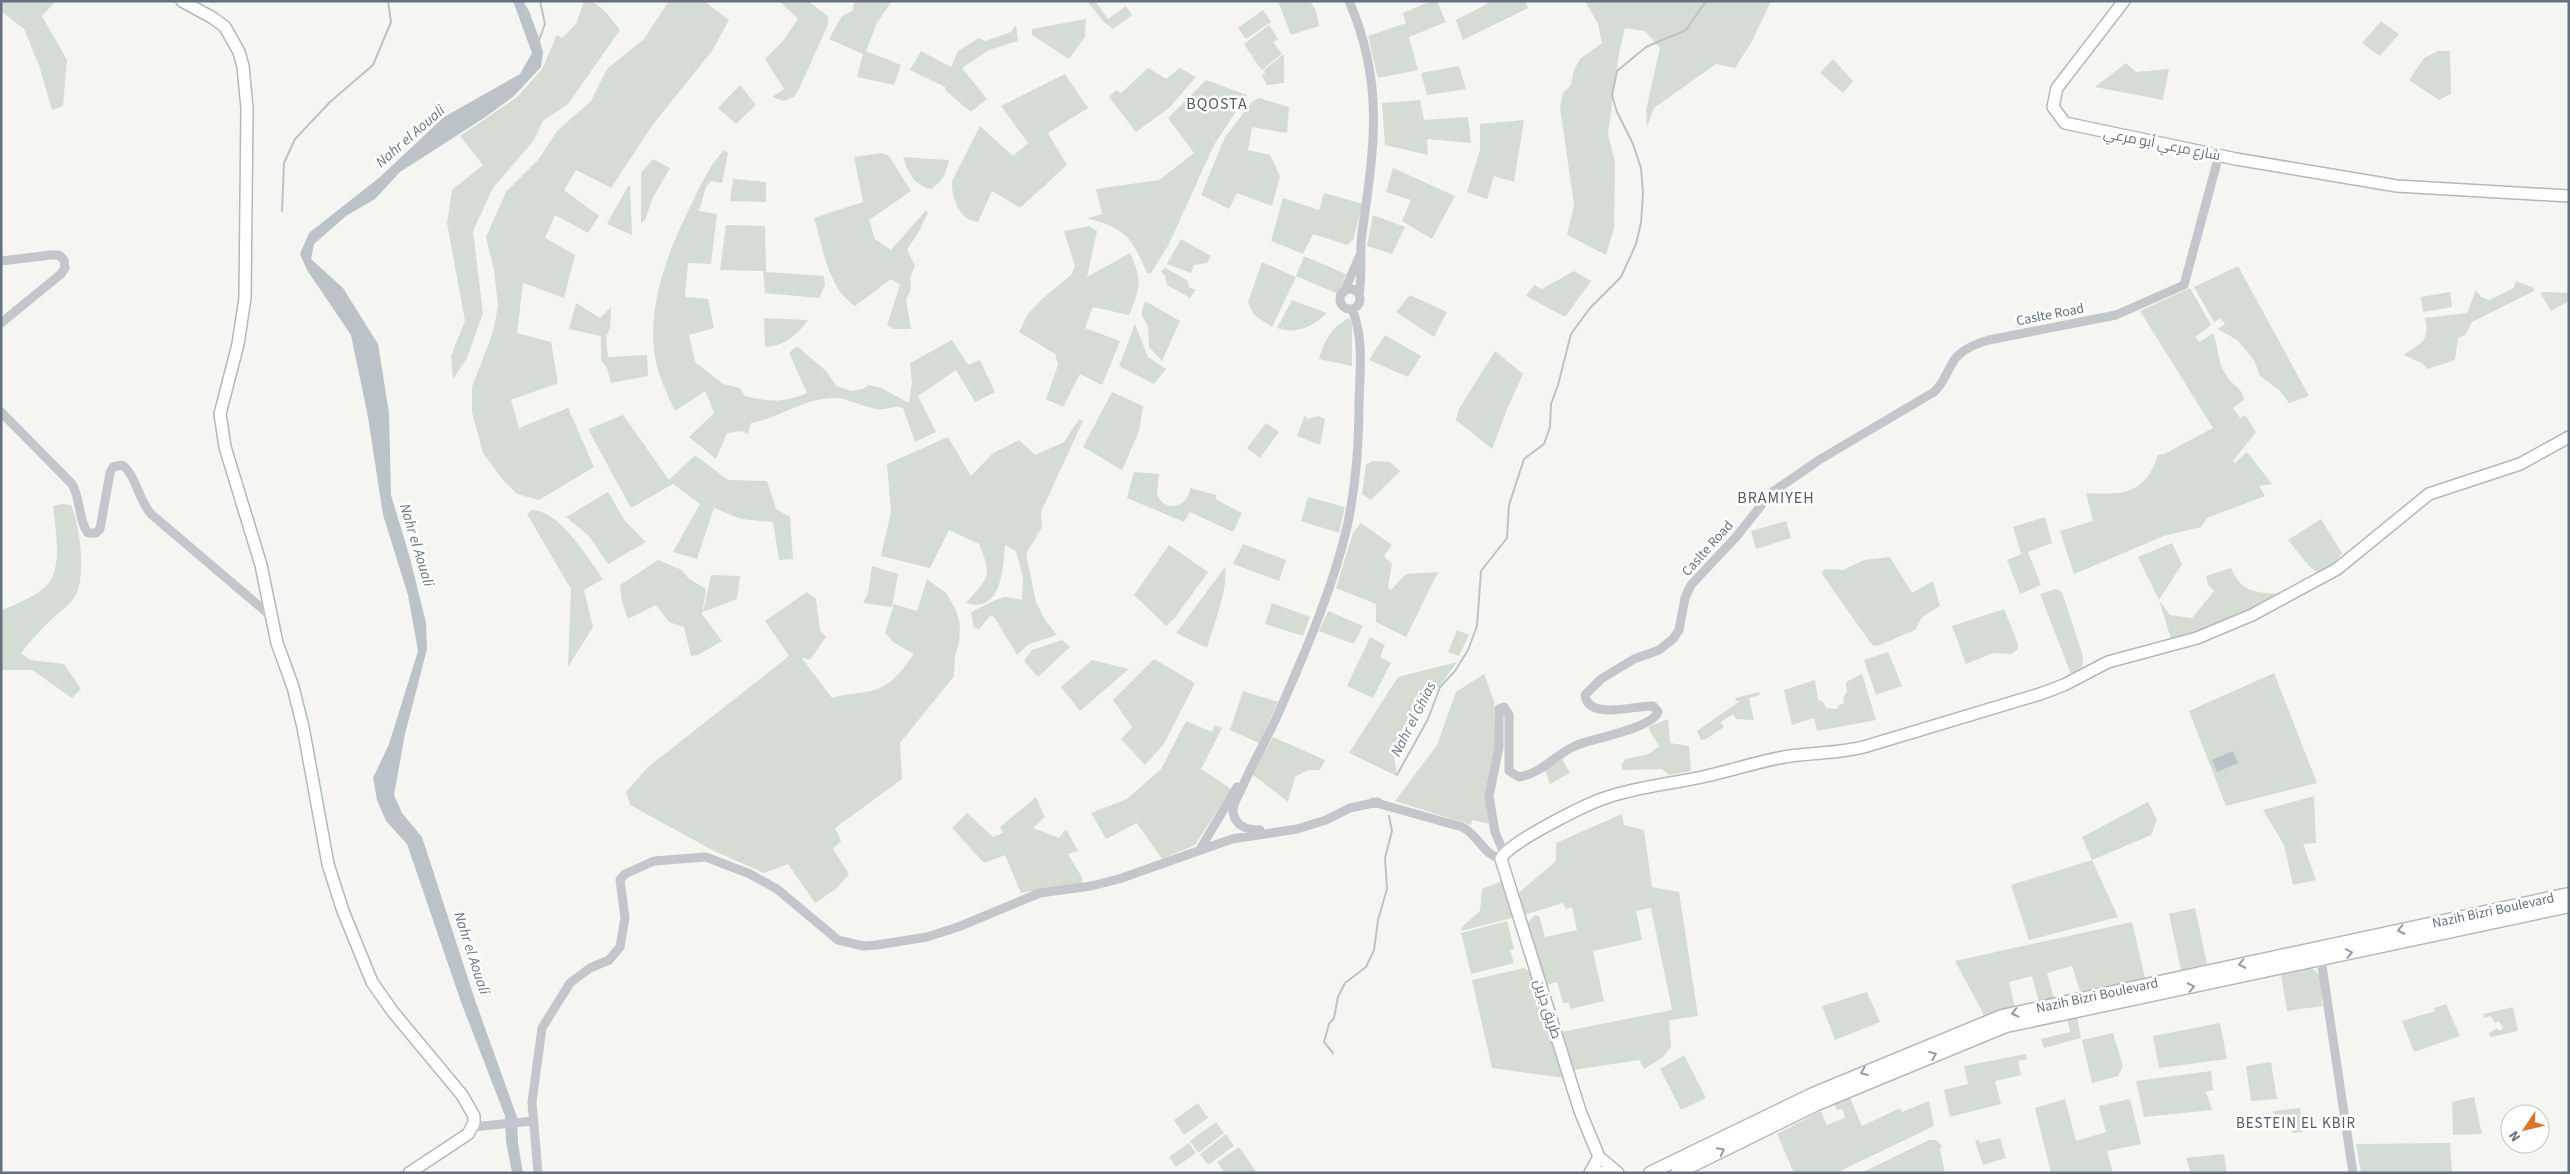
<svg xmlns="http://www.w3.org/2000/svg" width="2570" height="1174" viewBox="0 0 2570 1174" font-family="'Source Sans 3',Cairo,sans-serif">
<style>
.green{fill:#d5dcd3}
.water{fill:#bbc3c9}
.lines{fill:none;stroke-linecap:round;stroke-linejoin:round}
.stream{stroke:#bbc3c9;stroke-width:2}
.major-casing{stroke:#b4b7bc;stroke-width:14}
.highway-casing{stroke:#b6b8bc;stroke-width:15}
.minor{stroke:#c3c6ca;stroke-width:9}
.major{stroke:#fff;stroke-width:11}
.highway{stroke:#fff;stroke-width:12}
.oneway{stroke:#939ba8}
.labels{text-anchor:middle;stroke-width:5;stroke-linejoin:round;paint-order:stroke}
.street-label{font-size:14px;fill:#657082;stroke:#fff}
.water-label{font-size:15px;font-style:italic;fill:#667886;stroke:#fff}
.neighbourhood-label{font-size:15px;letter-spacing:1px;fill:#535b68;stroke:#fff}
.quarter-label{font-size:16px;letter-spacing:1px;fill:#535b68;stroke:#fff}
</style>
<rect width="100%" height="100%" fill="#f5f6f2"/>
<path class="green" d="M1 1H56L42 16 67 60 63 106 52 110 39 65 24 29 1 11Z
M584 1C601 1 610 18 620 30L568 104 543 121 534 140 493 188 473 231 483 313 467 358 453 379 451 356 465 321 447 223 452 190 483 165 460 136 517 97 542 69 557 35 562 38 576 24Z
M669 1H704L729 20 712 51 654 123 611 188 576 170 564 190 599 216 588 233 555 215 545 238 575 255 564 298 523 283 517 333 551 342 558 383 511 400 519 428 568 408 594 467 539 500 517 494 503 480 483 453 472 412V387L493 332 498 306 494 270 486 237 506 192 538 160 557 131 591 101 607 69 644 39Z
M779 1H808L828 16V24L800 87 794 97 784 101 772 97 784 89 765 59 783 41 798 19Z
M855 1H892L877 23 866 51 901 65 894 85 857 77 863 54 829 39 842 16 852 11Z
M1087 1H1095L1108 19 1126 6 1132 15 1113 29 1103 21Z
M1278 1H1310L1316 11 1319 26 1291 35Z
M1431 1H1437L1446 22 1409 37 1418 70 1378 78 1368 36 1406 23 1403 13Z
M1487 1H1525L1528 8 1463 40 1456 20 1487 4Z
M1585 1H1771L1751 43 1735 68 1716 64 1654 108 1647 127 1646 110 1660 48 1645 31 1625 28 1619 53 1608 134 1615 162 1614 228 1606 255 1567 235 1574 205 1560 107 1563 93 1571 85 1574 70 1580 59 1602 43 1598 24Z
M1263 10 1271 22 1246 39 1238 28Z
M1086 19 1085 37 1069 59 1032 35V29Z
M2381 21 2399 34 2380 56 2362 43Z
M1016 25 1018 41 989 50 962 68 987 99 971 112 946 91 945 87 910 70 921 51 951 67 958 51 979 38 985 41 1011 32Z
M1269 25 1278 39 1273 42 1282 54 1262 70 1252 57 1257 53 1252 56 1244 44Z
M2438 51H2450L2451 94 2439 100 2409 80 2424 58Z
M1284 54V83L1267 85 1262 76 1265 73 1264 70Z
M1833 59 1853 81 1843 93 1820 73Z
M2126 63 2136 72 2169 69 2163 100 2095 87Z
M1459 66 1466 89 1427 95 1421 73Z
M1148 68 1166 79 1180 68 1196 77 1169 108 1136 132 1109 97 1116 90 1121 93Z
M1065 74 1088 108 1048 133 1067 165 1020 208 992 191 978 222C959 221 951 196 952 181L980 126 1013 156 1028 143 1001 106Z
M1206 80 1247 95 1214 145 1168 246 1151 273H1147C1130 235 1128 231 1088 218L1102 214 1096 189 1159 180 1194 153 1168 118Z
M740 85 756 105 736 124 718 108Z
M1259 98 1289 107 1287 133 1252 127 1248 150 1270 155 1280 176 1272 206 1237 193 1229 209 1201 195 1225 137 1253 101Z
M1420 100 1424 120 1468 117 1471 143 1427 139 1428 155 1385 145 1382 103Z
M1524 120 1514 182 1494 176 1487 199 1467 192 1480 150V124Z
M724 150 728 153 722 183 711 181 706 187 699 211 717 214 711 264 688 263 685 297 708 299 714 328 689 335 695 362 723 384 740 388 745 396C770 402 783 403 807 393L789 353 797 346 827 372 836 386 852 391 863 389 869 385 881 388 909 403 912 383 910 363 952 340 968 365 980 360 995 392 975 402 956 370 918 396 936 432 915 442 903 408C893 404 887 411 877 409 863 407 850 399 836 398 805 397 780 418 751 423L748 434 742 431 727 433 716 459 689 437 714 413 705 391 675 411C667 394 658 375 655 357 647 306 667 254 689 209 699 189 708 167 724 150Z
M881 153 889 156 911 191 869 220 875 239 891 250 926 210 928 213 917 235 907 249 915 266 910 278 911 289 906 300 911 329H894L887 325 900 285 891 279 855 306C828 289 823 247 814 218L863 202 854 157Z
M903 157 949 160C946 174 943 181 931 189 913 184 909 174 903 157Z
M653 159 670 168 653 197 645 220 641 223V173Z
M1393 168 1455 196 1432 239 1402 221 1411 200 1386 192Z
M733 179 766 182V202L730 201Z
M628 186H630L632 235 607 224Z
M1324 193 1363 204 1353 240 1347 245 1313 234 1303 254 1271 241 1283 198 1319 210Z
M1373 215 1405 227 1392 254 1367 246Z
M726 225 765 226 766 272 824 276 825 285 819 298 765 293 763 271 720 270Z
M1089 226 1097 231 1087 277 1130 253C1143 281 1140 288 1129 315L1093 307 1085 328 1120 341 1102 385 1080 374 1063 407 1046 399 1058 365 1055 354 1019 332 1028 314 1042 299 1071 275 1075 266 1064 231Z
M1181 239 1211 256 1207 263 1194 265 1191 273 1167 264Z
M1304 256 1346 274 1338 294 1296 276Z
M1262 262 1296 277 1272 327 1254 315 1248 302Z
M2238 266 2309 396 2289 403 2279 390 2260 376 2254 360 2237 340 2218 329 2225 324 2220 318 2214 322 2194 287Z
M1165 268 1187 280 1189 287 1196 290 1190 298 1167 285 1165 276 1161 271Z
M1574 271 1591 281 1565 317 1526 296 1534 285 1542 289Z
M2516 281 2534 288V291L2472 322 2465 335 2458 338 2455 360 2428 369 2422 363 2403 355C2420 344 2431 341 2425 318L2467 313 2476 290 2481 297 2489 300 2514 288Z
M2190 288 2211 325 2195 337 2200 342 2213 333C2219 347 2217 362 2226 375 2232 386 2243 387 2244 400L2233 408 2240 418 2245 415 2256 432 2233 461 2235 463 2247 452 2272 484 2259 486 2265 496 2207 518 2201 527 2164 536 2074 574 2060 531 2093 521 2086 493C2123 495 2145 495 2158 455L2164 454 2213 428 2140 311Z
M2450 292 2452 307 2423 312 2421 297Z
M2543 292 2569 293V301L2551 311 2541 294Z
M1410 295 1447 312 1434 337 1396 312Z
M1292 300 1327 313C1314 326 1296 335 1277 328Z
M1145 301 1180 321 1162 361 1149 347 1148 326 1141 314Z
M576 303 600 318 611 307 610 329 606 336 608 357 647 355 648 376 611 383 607 368 601 360V336L569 329Z
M764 318 808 320C797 335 785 346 765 347Z
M1349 318 1352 324V366L1319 359C1325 340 1331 327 1349 318Z
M1135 324 1148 357 1166 369 1154 384 1119 366Z
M1385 335 1421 356 1408 377 1369 360Z
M1495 351 1523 374 1508 407 1492 449 1456 420 1459 409Z
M1112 392 1143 406 1139 431 1122 470 1083 447Z
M623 415 669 480 695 455 728 480 767 481 776 509 790 517 793 559 779 560 773 522 741 519 714 508 697 559 673 552 700 504 673 484 631 508 588 429Z
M1305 415 1307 419 1318 416 1325 419 1320 445 1297 436Z
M1079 419 1083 421 1041 512 1042 527 1026 554 1036 602 1045 620 1057 635 1029 644 1017 655 995 618 991 615 979 629 974 628 971 613C975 609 999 598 1005 597 1010 597 1017 599 1022 600L1023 577 1016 551 1005 545C1003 568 1002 614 966 603 988 578 993 577 979 544L949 530 930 568 881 556 891 512 887 464 948 437 971 476 993 453 1019 440 1035 455 1064 442Z
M1266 423 1279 432 1260 458 1247 448Z
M1373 461 1390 462 1400 471 1371 500 1362 494 1366 465Z
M1134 472 1159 474 1157 494C1164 513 1189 508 1190 488L1217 495 1215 499 1242 513 1233 532 1190 512 1184 522 1127 498Z
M608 492 625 521 646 542 608 564 589 536 566 517Z
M1308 497 1345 507 1339 533 1301 521Z
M63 504 71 505C80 524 87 580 74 598 69 605 61 611 55 616 42 628 31 640 21 653L30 660 64 664 81 689 72 698 32 670H1V611C15 604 35 597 46 586 64 568 55 529 53 506Z
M532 510C559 510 589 559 603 579L584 590 593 627 568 667 571 589 527 514Z
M2045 517 2052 543 2028 552 2041 585 2020 594 2007 560 2021 554 2013 527Z
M2321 519 2342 553 2334 564 2317 572 2309 566 2288 540Z
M1786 521 1791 538 1756 549 1751 531Z
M1361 523 1392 545 1384 556 1392 564 1388 587 1391 590 1406 574 1438 572 1406 637 1376 622V604L1336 588 1353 533Z
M2172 543 2182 564 2159 600 2170 615 2192 618 2214 591 2208 585 2206 576 2231 568C2243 595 2257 592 2283 594 2248 611 2210 635 2171 639L2159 600 2138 557Z
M1243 544 1286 560 1279 581 1233 564Z
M1169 545 1208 572 1174 619 1166 626 1134 595Z
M1890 557 1912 593 1933 581 1940 606 1922 617 1915 630 1877 646 1872 645 1822 574 1824 569 1843 570 1864 560Z
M658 560 682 570 688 578 706 589 702 614 722 641 698 655 691 656 684 627 669 622 656 605 628 619 622 602 620 585Z
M872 566 898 574 892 607 863 603 868 594Z
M1225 567C1229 587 1213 627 1207 648L1176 633Z
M711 575 740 576 737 599 703 612Z
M927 579 946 593 956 610 960 625 959 643 955 656 954 676 900 743 902 779 835 828 841 841 833 849 849 874 836 889 815 903 788 864 764 873 714 851 630 805 626 792 647 768 789 656 765 621 807 592 816 599 820 630 826 637 810 660 801 657 832 698C847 692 867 695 882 687 896 680 905 666 914 654L894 643 885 633 894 604 917 611Z
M2056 589 2062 592 2083 656 2082 667 2071 674 2040 594Z
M1272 603 1310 617 1303 636 1265 624Z
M2004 609 2018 644V649L2011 654 1993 653 1966 664 1952 626Z
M1328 611 1363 626 1354 644 1319 631Z
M1457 630 1469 635 1459 656 1448 652Z
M1370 637 1385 645 1380 657 1391 663 1373 698 1347 686Z
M1062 640 1070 647 1038 677 1024 661 1032 650Z
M1888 652 1902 686 1876 695 1864 660Z
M1154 659 1195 683 1164 744 1145 765 1121 739 1132 727 1113 700Z
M1092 660 1129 669 1080 711 1061 687Z
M1457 662 1436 691 1412 711 1393 749 1397 776 1349 753 1398 677Z
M2274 673 2317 783 2226 806 2189 711Z
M1484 674 1494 701 1495 744 1485 795 1490 824 1472 820 1471 825 1395 801 1437 745 1456 692Z
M1862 674 1876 720 1817 731 1814 718 1792 725 1784 690 1815 680 1818 700 1823 702 1826 708 1837 709 1839 705 1844 703 1843 697 1847 692 1846 682Z
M1243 691 1278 702 1259 743 1230 730Z
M1759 692 1760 695 1749 698 1754 720 1736 719 1733 714 1721 722 1724 727 1706 739 1701 740 1697 731 1740 701H1736L1735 698Z
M1668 719 1670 743 1689 746 1691 771 1669 775 1662 769 1623 770 1621 766 1625 759 1649 754 1659 746 1649 730 1650 726Z
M1186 721 1212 732 1215 725 1222 728 1201 769 1231 789 1195 845 1162 859 1137 823 1106 839 1091 813 1127 799 1161 769Z
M1273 737 1325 760 1320 770H1308L1295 777 1288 802 1252 774Z
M1562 759 1570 773 1550 784 1545 770Z
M2314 796 2316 843 2303 844 2316 880 2293 885 2284 845 2263 810Z
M1036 797 1045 817 1033 828 1059 838 1066 829 1078 851 1068 854 1083 879 1081 883 1021 893 1005 855 984 863 952 828 967 813 993 837 1003 833 1000 827Z
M2148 802 2157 820 2151 835 2092 860 2118 917 2029 940 2011 885 2092 860 2082 837Z
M1622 814 1624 825 1644 830 1652 887 1679 892 1698 1016 1669 1020 1671 1047 1662 1058 1644 1069 1639 1060 1573 1070 1561 1032 1672 1010 1651 908 1636 911 1642 940 1593 951 1604 1001 1570 1009 1569 1003H1563L1557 982 1543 986 1524 926 1535 915 1539 916 1545 937 1577 930 1572 907 1566 909 1563 903 1521 916 1516 895 1556 861V843Z
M1505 880 1516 917 1461 931 1463 926 1480 911 1482 889Z
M2195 908 2207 964 2181 970 2169 914Z
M1507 921 1514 949 1510 950 1514 963 1471 974 1461 933Z
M2132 922 2145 978 2080 991 2072 966 2047 973 2054 999 2039 1002 2032 976 2009 982 2015 1008 1984 1015 1955 961Z
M1524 968 1533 974 1565 1078 1492 1068 1472 980Z
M2310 968C2325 972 2321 994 2322 1006L2287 1011 2281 975Z
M1867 992 1880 1022 1835 1040 1822 1006Z
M2446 1004 2460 1036 2414 1052 2402 1021 2435 1011 2434 1008Z
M2513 1007 2518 1031 2491 1037 2489 1033 2497 1028 2499 1031 2503 1028 2499 1021 2495 1023 2491 1016 2484 1018 2483 1014Z
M2077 1017 2081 1038 2044 1048 2041 1039 2070 1032 2067 1019Z
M2220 1023 2227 1059 2159 1068 2153 1036Z
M2113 1033 2123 1066 2118 1076 2092 1083 2082 1040Z
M2026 1054 2027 1059 2018 1061 2021 1075 1995 1081 2001 1104 1950 1117 1944 1090 1968 1084 1964 1066Z
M1684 1055 1706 1098 1681 1110 1660 1069Z
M2271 1062 2277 1099 2251 1101 2246 1066Z
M2211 1071 2213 1090 2206 1092 2212 1110 2144 1117 2136 1081Z
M2474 1097 2482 1134 2453 1135 2452 1102Z
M1850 1098 1862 1126 1900 1108 1902 1112 1929 1101 1934 1126 1836 1173H1794L1777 1134 1821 1111 1827 1125 1845 1118 1843 1109 1837 1110 1834 1104Z
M2065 1099 2076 1141 2106 1132 2099 1106 2130 1099 2141 1144 2107 1151 2113 1173H2051L2035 1108Z
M1198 1103 1208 1118 1184 1135 1174 1120Z
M2300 1108 2303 1132 2292 1133 2291 1118 2274 1119 2273 1111Z
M1216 1122 1224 1133 1198 1153 1190 1141Z
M1226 1134 1234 1146 1208 1165 1200 1154Z
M2000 1138 2006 1158 1983 1165 1975 1141 1979 1140 1980 1143Z
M1929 1140H1936L1942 1146 1940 1149 1945 1173H1861Z
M1189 1143 1196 1153 1176 1167 1169 1157Z
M2450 1143 2452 1172 2441 1173H2361L2356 1144Z
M1239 1147 1257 1173H1225L1217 1162Z
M2224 1154 2227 1173H2191L2186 1158Z"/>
<path class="water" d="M513 1H523L529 11 540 41 543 52 541 67 514 96 484 118 400 172 375 199 346 216 314 244 311 259 343 288 378 344 389 413 391 495 410 558 426 623 427 649 405 734 394 795 402 813 422 837 475 1000 517 1117 518 1143 523 1173H512L506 1141 505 1116 461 1002 407 844 386 821 377 800 373 778 389 744 418 651 408 595 383 515 368 417 351 335 307 270 300 254 309 233 380 177 444 117 520 74 532 53Z
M2233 751 2238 763 2217 772 2212 760Z"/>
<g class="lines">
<path class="stream" d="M539 40 545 24 540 1
M282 211 284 163 295 139 330 102 373 65 391 22 388 1
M1397 775 1428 719 1440 687 1455 671 1468 650 1477 626 1481 571 1507 538 1509 505 1524 459 1544 444 1550 427 1551 404 1558 385 1571 334 1590 308 1621 277 1636 244 1641 223 1643 193 1641 168 1633 144 1617 112 1612 95 1617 71 1646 47 1686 30 1706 1
M1333 1053 1324 1042 1329 1024 1334 1018 1338 997 1345 983 1366 967 1374 950 1378 920 1387 889 1385 858 1392 831 1389 816"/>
<defs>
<path id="major" d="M182 1 213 18 225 27 239 52 243 66 247 108 245 298 238 344 220 414 225 447 261 565 277 643 293 687 303 727 328 864 343 911 372 982 393 1012 462 1095 474 1116V1123L468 1134 409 1173
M2124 1 2057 88 2053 107 2065 123 2236 159 2397 186 2569 196
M1590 1173 1599 1157
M1618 1173 1599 1157 1580 1111 1501 859C1507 843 1587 804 1605 798 1636 787 1670 784 1702 777 1730 771 1756 762 1784 757 1812 752 1840 754 1867 746L2040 694 2064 685 2108 662 2197 638 2252 615 2337 569 2429 494 2520 464 2569 437"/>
<path id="highway" d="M1599 1173H1615
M1650 1173 1813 1094 2002 1016 2569 894
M1677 1173 1817 1104 2006 1026 2569 906"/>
</defs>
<use href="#major" class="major-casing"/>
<use href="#highway" class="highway-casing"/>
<path class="minor" d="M1349 1C1385 84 1374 148 1362 233 1359 254 1363 274 1359 294
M1 261 51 255H59L64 260 65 268 61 274 1 323
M1340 299a10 10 0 1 1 20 0a10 10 0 1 1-20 0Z
M1344 292 1360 255
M1 412 72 484C81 499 78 520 88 533H96L100 529 110 473 113 467 122 465C135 473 139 501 151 514L271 616
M1373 802 1462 827C1479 835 1482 854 1501 859
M1260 830C1248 830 1234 826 1233 811 1233 801 1241 792 1244 783 1256 757 1271 731 1282 705 1307 648 1333 587 1347 527 1356 486 1359 444 1359 402 1360 371 1364 338 1352 309
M1199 851 1237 787
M1504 853 1495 832 1489 796 1499 747V709L1504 707 1509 715V771L1519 777C1545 773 1560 748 1586 742 1600 738 1654 726 1658 712L1653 706C1636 705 1588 721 1585 695L1601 679 1634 659 1659 650 1673 639 1679 630 1685 598 1691 585 1736 537 1771 493 1819 460 1934 392C1945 382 1947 370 1955 359 1963 349 1978 343 1989 340L2116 315 2184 285 2219 155
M2321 959 2353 1173
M472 1127 532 1121
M538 1173 532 1102 542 1028 570 983 590 968 609 960 620 947 625 918 620 880 625 874 654 861 706 857 750 874 777 889 838 940 863 946 877 945 927 937 958 927 1040 893 1091 886 1119 879 1232 839 1297 829 1326 820 1350 808 1378 802"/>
<use href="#major" class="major"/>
<use href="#highway" class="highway"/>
</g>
<defs><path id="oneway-chevron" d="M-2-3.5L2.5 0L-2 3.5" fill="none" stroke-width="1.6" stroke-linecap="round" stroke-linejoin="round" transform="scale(1.25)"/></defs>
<g class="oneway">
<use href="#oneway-chevron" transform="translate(2401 930) rotate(168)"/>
<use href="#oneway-chevron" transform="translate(2349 953) rotate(-11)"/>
<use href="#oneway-chevron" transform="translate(2242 964) rotate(168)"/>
<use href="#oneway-chevron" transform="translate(2191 987) rotate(-12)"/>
<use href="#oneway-chevron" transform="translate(2015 1013) rotate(166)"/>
<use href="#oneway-chevron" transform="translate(1933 1055) rotate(-22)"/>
<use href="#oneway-chevron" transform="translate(1864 1072) rotate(157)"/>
<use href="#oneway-chevron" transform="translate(1721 1151) rotate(-27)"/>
</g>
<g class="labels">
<g class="street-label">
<text transform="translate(2162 144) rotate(11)" y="5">شارع مرعي أبو مرعي</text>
<text transform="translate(2050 314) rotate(-11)" y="5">Caslte Road</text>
<text transform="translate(1707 548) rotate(-48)" y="5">Caslte Road</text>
<text transform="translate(2493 910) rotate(-12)" y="5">Nazih Bizri Boulevard</text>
<text transform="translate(2097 995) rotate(-12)" y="5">Nazih Bizri Boulevard</text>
<text transform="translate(1548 1009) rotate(72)" y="5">طريق جزين</text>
</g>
<g class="water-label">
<text transform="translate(410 136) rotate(-41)" y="5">Nahr el Aouali</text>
<text transform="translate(417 545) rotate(73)" y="5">Nahr el Aouali</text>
<text transform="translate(1413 719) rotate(-63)" y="5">Nahr el Ghias</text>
<text transform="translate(472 953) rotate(72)" y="5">Nahr el Aouali</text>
</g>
<g class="neighbourhood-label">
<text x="2296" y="1128">BESTEIN EL KBIR</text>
</g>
<g class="quarter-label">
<text x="1217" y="109">BQOSTA</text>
<text x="1776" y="503">BRAMIYEH</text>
</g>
</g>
<rect width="2570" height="1174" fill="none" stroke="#657082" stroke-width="5"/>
<g transform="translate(2525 1129) rotate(235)"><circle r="24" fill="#ffffff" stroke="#c1c6cd"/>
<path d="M0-4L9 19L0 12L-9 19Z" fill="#de732a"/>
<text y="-8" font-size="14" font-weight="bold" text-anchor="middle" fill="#657082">N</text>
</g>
</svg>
